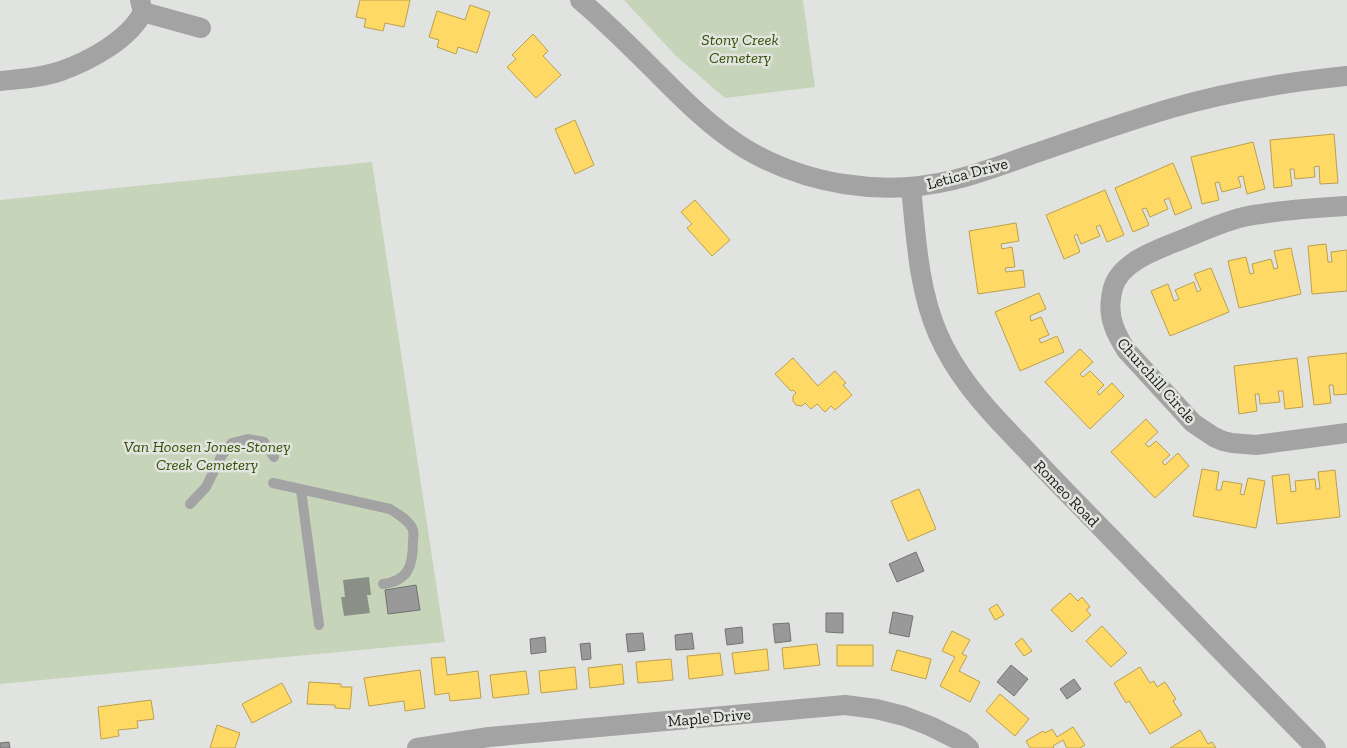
<svg xmlns="http://www.w3.org/2000/svg" width="1347" height="748" viewBox="0 0 1347 748" font-family="'Zilla Slab',serif">
<style>
.green{fill:#c6d5b9}
.homes{fill:#ffd966;stroke:#baa04f}
.industry{fill:#999;stroke:#737372}
.building{fill:#8b9086}
.lines{fill:none;stroke-linecap:round;stroke-linejoin:round}
.service{stroke:#a3a3a3;stroke-width:10}
.minor{stroke:#a3a3a3;stroke-width:20}
.labels{text-anchor:middle;stroke-width:5;stroke-linejoin:round;paint-order:stroke}
.park-label{font-size:16px;font-style:italic;fill:#324f03;stroke:#e1e4df}
.street-label{font-size:16px;fill:#191a18;stroke:#e1e4df}
</style>
<rect width="100%" height="100%" fill="#e1e3e0"/>
<path class="green" d="M624 0H803L815 87 725 98 676 56Z
M372 162 445 642 0 684V200Z"/>
<path class="homes" d="M360 0H410L404 27 385 23 383 31 364 27 366 19 356 17Z
M470 5 490 12 477 53 458 47 456 54 437 47 439 40 429 37 437 11 465 20Z
M533 34 548 51 543 56 561 75 536 98 507 67 516 59 512 55Z
M575 120 594 165 575 174 555 129Z
M1334 134 1338 183 1320 184 1319 166 1314 167 1315 177 1295 179 1294 169H1290L1292 186 1274 188 1270 140Z
M1253 142 1265 189 1247 194 1243 176 1238 177 1241 187 1222 192 1219 182 1215 183 1219 200 1202 204 1191 157Z
M1173 163 1192 208 1175 215 1169 198 1164 200 1168 209 1150 217 1146 208 1142 209 1149 225 1133 232 1115 188Z
M1105 190 1124 235 1107 242 1100 225 1096 227 1100 236 1081 244 1077 234 1074 236 1080 252 1064 259 1046 215Z
M695 200 730 240 712 256 687 228 692 224 681 212Z
M1016 223 1019 241 1001 244 1002 249 1012 247 1015 267 1005 268 1006 272 1023 270 1025 287 978 294 969 231Z
M1326 244 1328 262H1332L1331 252 1347 250V291L1312 294 1308 246Z
M1291 248 1301 294 1239 308 1228 261 1246 257 1250 274 1254 273 1252 264 1271 259 1274 269 1278 268 1274 251Z
M1211 268 1229 312 1170 336 1151 291 1168 284 1174 301 1179 299 1175 290 1194 282 1197 292 1201 290 1194 274Z
M1039 293 1046 309 1030 316 1031 321 1041 317 1049 335 1039 339 1041 343 1057 336 1064 352 1020 371 995 312Z
M1080 349 1093 362 1080 374 1083 377 1090 371 1104 385 1097 392 1099 395 1112 383 1124 396 1090 429 1045 382Z
M1347 353V394L1334 395 1333 385H1329L1331 403 1314 405 1308 357Z
M793 358 818 386 835 371 846 383 843 385 852 395 835 410 831 406 825 412 817 404 811 409 805 403 802 406 796 405 793 401V396L796 393 793 390 791 391 775 374Z
M1297 358 1303 407 1285 409 1283 391H1278L1280 402 1260 404 1259 394H1255L1257 411 1239 414 1234 366Z
M1146 419 1158 432 1145 444 1149 447 1156 441 1170 455 1162 462 1165 465 1178 453 1189 466 1155 498 1111 452Z
M1202 469 1219 472 1216 490H1221L1223 481 1242 484 1240 494 1244 495 1248 478 1265 481 1256 528 1193 516Z
M1335 470 1340 517 1277 524 1272 476 1289 474 1291 492 1296 491 1295 481 1315 479 1316 489H1320L1318 472Z
M919 489 936 529 908 541 891 501Z
M1070 593 1078 601 1082 597 1090 607 1086 610 1091 615 1072 632 1051 610Z
M997 604 1004 615 995 620 989 609Z
M1102 626 1127 653 1111 667 1086 641Z
M952 631 970 640 962 654 967 656 959 671 980 682 970 702 940 686 955 657 942 651Z
M1022 638 1032 651 1024 656 1015 644Z
M817 644 820 665 784 669 782 648Z
M837 645H873V666H837Z
M767 649 769 670 735 674 732 653Z
M897 650 931 659 926 679 891 670Z
M720 653 723 675 689 679 687 656Z
M445 657 447 675 478 671 481 698 450 701 449 693 435 695 431 658Z
M671 659 673 680 638 683 636 662Z
M622 664 624 684 590 688 588 668Z
M575 667 577 689 541 693 539 671Z
M1140 667 1150 683 1154 681 1157 687 1165 682 1176 699 1173 701 1182 715 1150 734 1129 701 1126 703 1114 683Z
M420 670 425 708 405 711 404 701 369 706 364 678Z
M526 671 529 694 493 698 490 675Z
M309 682 341 684V687H352L350 709 335 708V705L307 704Z
M282 683 292 702 252 723 242 704Z
M1000 694 1029 719 1015 736 986 711Z
M151 700 154 719 137 721 138 728 118 730 119 736 101 739 98 707Z
M217 725 240 733 235 748H210Z
M1073 727 1085 745 1080 748H1067L1063 740 1053 746 1054 748H1030L1026 741 1043 731 1045 733 1052 729 1057 737Z
M1200 730 1208 744 1212 742 1216 748H1170Z"/>
<path class="industry" d="M916 552 924 571 897 582 889 564Z
M416 585 420 610 388 614 385 590Z
M893 612 913 616 909 637 889 633Z
M826 613H843V633L826 632Z
M789 623 791 641 775 643 773 624Z
M742 627 743 643 727 645 725 629Z
M643 633 645 650 628 652 626 634Z
M692 633 694 649 676 650 675 635Z
M545 637 546 652 531 654 530 639Z
M590 643 591 659 582 660 580 644Z
M1011 665 1028 679 1014 696 997 682Z
M1074 679 1081 689 1067 699 1060 689Z
M9 742 10 748H0V743Z"/>
<path class="building" d="M369 577 371 595H367L370 613 344 616 341 597H345L343 580Z"/>
<g class="lines">
<path class="service" d="M273 483 390 509C398 514 410 521 413 530 414 534 413 539 413 542 413 566 408 581 383 584
M301 490 319 625
M190 504 206 487 222 455 232 443 248 439 264 442 274 457"/>
<path class="minor" d="M140 0 143 12 201 28
M580 0C606 22 630 46 654 70 682 98 710 127 744 148 806 185 883 197 953 180 979 174 1005 164 1030 155 1077 139 1124 122 1172 108 1229 91 1288 82 1347 76
M0 81C20 79 41 78 61 71 89 61 129 40 143 12
M911 187C916 236 918 288 938 334 955 373 982 404 1011 434 1033 457 1054 480 1076 502 1156 585 1236 666 1316 748
M1347 206C1314 208 1280 210 1248 216 1227 220 1206 230 1186 238 1162 248 1121 260 1113 288 1112 292 1111 296 1111 299 1108 318 1116 334 1126 350L1193 423 1214 437 1223 441 1232 443 1256 445 1347 433
M417 748 489 737 845 705 876 709 904 716 930 726 962 742 969 748"/>
</g>
<g class="labels">
<g class="park-label">
<text x="740" y="45">Stony Creek<tspan x="740" dy="18">Cemetery</tspan></text>
<text x="207" y="452">Van Hoosen Jones-Stoney<tspan x="207" dy="18">Creek Cemetery</tspan></text>
</g>
<g class="street-label">
<text transform="translate(967 173) rotate(-15)" y="6">Letica Drive</text>
<text transform="translate(1157 380) rotate(48)" y="6">Churchill Circle</text>
<text transform="translate(1067 493) rotate(46)" y="6">Romeo Road</text>
<text transform="translate(709 717) rotate(-5)" y="6">Maple Drive</text>
</g>
</g>
</svg>
